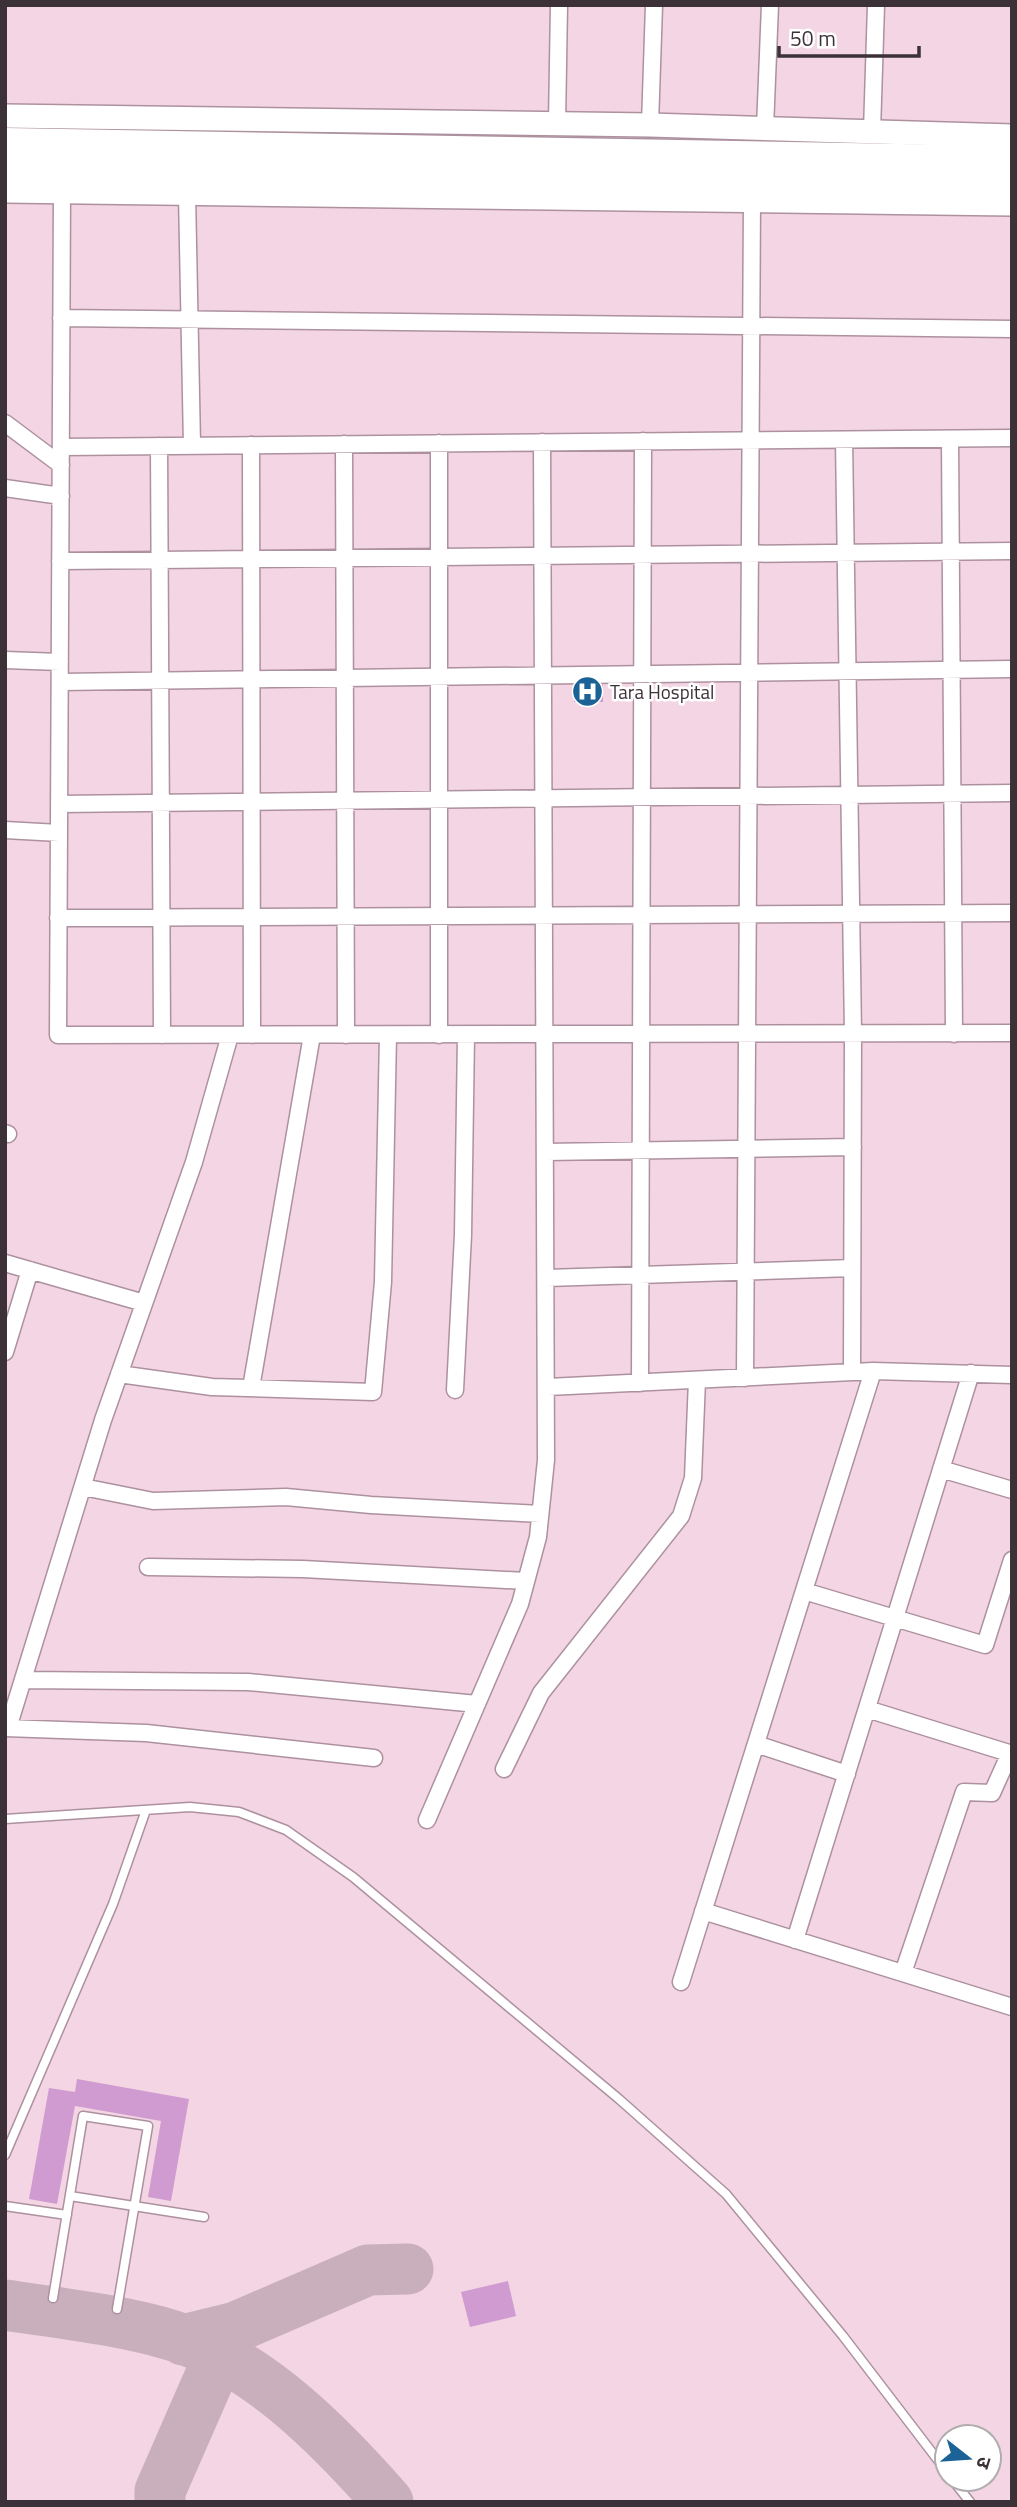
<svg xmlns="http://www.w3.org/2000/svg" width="1017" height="2507" viewBox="0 0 1017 2507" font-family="'Titillium Web','Noto Sans Devanagari',sans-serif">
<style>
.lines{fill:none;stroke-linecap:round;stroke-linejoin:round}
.taxiway{stroke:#c9afbc;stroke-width:51}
.building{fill:#d09bd1}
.lane-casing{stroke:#ad919f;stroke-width:11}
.street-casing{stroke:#ad919f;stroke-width:19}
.secondary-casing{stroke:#ad919f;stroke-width:26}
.highway-casing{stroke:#ad919f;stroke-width:33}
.lane{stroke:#fff;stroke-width:8}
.street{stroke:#fff;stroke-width:16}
.secondary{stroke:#fff;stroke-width:23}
.highway{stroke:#fff;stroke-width:30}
.labels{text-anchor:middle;stroke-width:5;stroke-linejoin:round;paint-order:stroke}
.poi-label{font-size:19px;fill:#3c3137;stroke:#fff;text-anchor:start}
</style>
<rect width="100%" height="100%" fill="#f3d5e4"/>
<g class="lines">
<path class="taxiway" d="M5 2305C58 2313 123 2320 174 2336 259 2363 331 2437 388 2502
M183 2340 236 2327 368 2270 408 2269
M160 2502V2491L219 2356"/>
</g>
<path class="building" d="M575 685H603V702H574Z
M77 2079 189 2099 171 2201 148 2197 161 2121 75 2106 57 2204 29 2199 49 2088 75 2092Z
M508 2281 516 2316 470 2327 461 2292Z"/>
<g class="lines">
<defs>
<path id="lane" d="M5 1819 190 1807 239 1812 286 1830 353 1877 619 2099 726 2194 843 2336 947 2472
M5 2155 113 1904 146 1810
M70 2196 204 2217
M5 2206 67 2215
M53 2298 83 2116 148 2126 117 2309
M952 2479 970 2502"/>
<path id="street" d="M557 123 559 5
M650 125 654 5
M765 128 770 5
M872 131 876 5
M62 192 58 1035 1012 1033
M187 194 192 445
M61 318 1012 329
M5 423 61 465
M950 439 954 1034
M844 440 853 1034 852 1372
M344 444 346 1035
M251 445 252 1035
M159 446 162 1035
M61 447 1012 438
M5 488 61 496
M60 561 1012 551
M5 660 60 662
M60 682 1012 669
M59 804 1012 793
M5 830 59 833
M58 918 1012 913
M439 1035V443
M5 1133 8 1134
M546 1152 853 1147
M5 1263 144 1303
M547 1278 852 1268
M5 1352 30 1270
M119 1374 212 1387 373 1392 383 1282 388 1035
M745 1378 752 199
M640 1383 643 441
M548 1387 873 1371 1012 1375
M251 1388 312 1035
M455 1390 463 1235 466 1035
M941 1469 1012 1490
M83 1487 153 1501 286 1497 371 1505 540 1514
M148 1567 303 1569 526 1581
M804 1591 985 1645 1012 1560
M23 1680 248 1682 477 1704
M867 1709 1012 1754
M5 1728 146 1733 374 1758
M8 1728 103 1420 194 1162 230 1035
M756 1744 847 1774
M504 1769 541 1693 681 1516 693 1478 697 1380
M427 1820 520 1604 538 1537 546 1460 542 442
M703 1911 1012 2007
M795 1940 971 1373
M903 1973 964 1792 992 1793 1010 1753
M681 1982 873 1371"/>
<path id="secondary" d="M5 116 650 125 1012 136
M5 191 1012 204"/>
<path id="highway" d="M5 143 1012 161
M5 170 1012 188"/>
</defs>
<use href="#lane" class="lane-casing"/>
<use href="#street" class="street-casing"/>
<use href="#secondary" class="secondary-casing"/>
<use href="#highway" class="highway-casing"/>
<use href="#lane" class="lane"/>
<use href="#street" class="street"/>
<use href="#secondary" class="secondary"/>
<use href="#highway" class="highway"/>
</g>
<defs>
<symbol id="hospital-disc" viewBox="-11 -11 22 22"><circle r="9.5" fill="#1b6397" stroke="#fff"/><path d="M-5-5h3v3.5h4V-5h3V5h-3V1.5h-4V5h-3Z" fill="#fff"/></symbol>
</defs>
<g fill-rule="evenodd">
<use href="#hospital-disc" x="570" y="674" width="35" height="35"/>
</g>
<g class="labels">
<g class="poi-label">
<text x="610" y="699">Tara Hospital</text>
</g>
</g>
<rect width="1017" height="2507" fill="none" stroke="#3c3137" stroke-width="14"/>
<g transform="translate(968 2458) rotate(107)"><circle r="33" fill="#ffffff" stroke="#b1adaf" stroke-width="2"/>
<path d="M0-5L12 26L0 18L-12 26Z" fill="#1b6397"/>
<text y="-10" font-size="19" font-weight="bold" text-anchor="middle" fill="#3c3137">उ</text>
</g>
<path d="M779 46v10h140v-10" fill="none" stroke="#3c3137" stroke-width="3.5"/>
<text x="790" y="46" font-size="21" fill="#3c3137" stroke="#ffffff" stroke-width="5" paint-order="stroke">50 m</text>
</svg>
